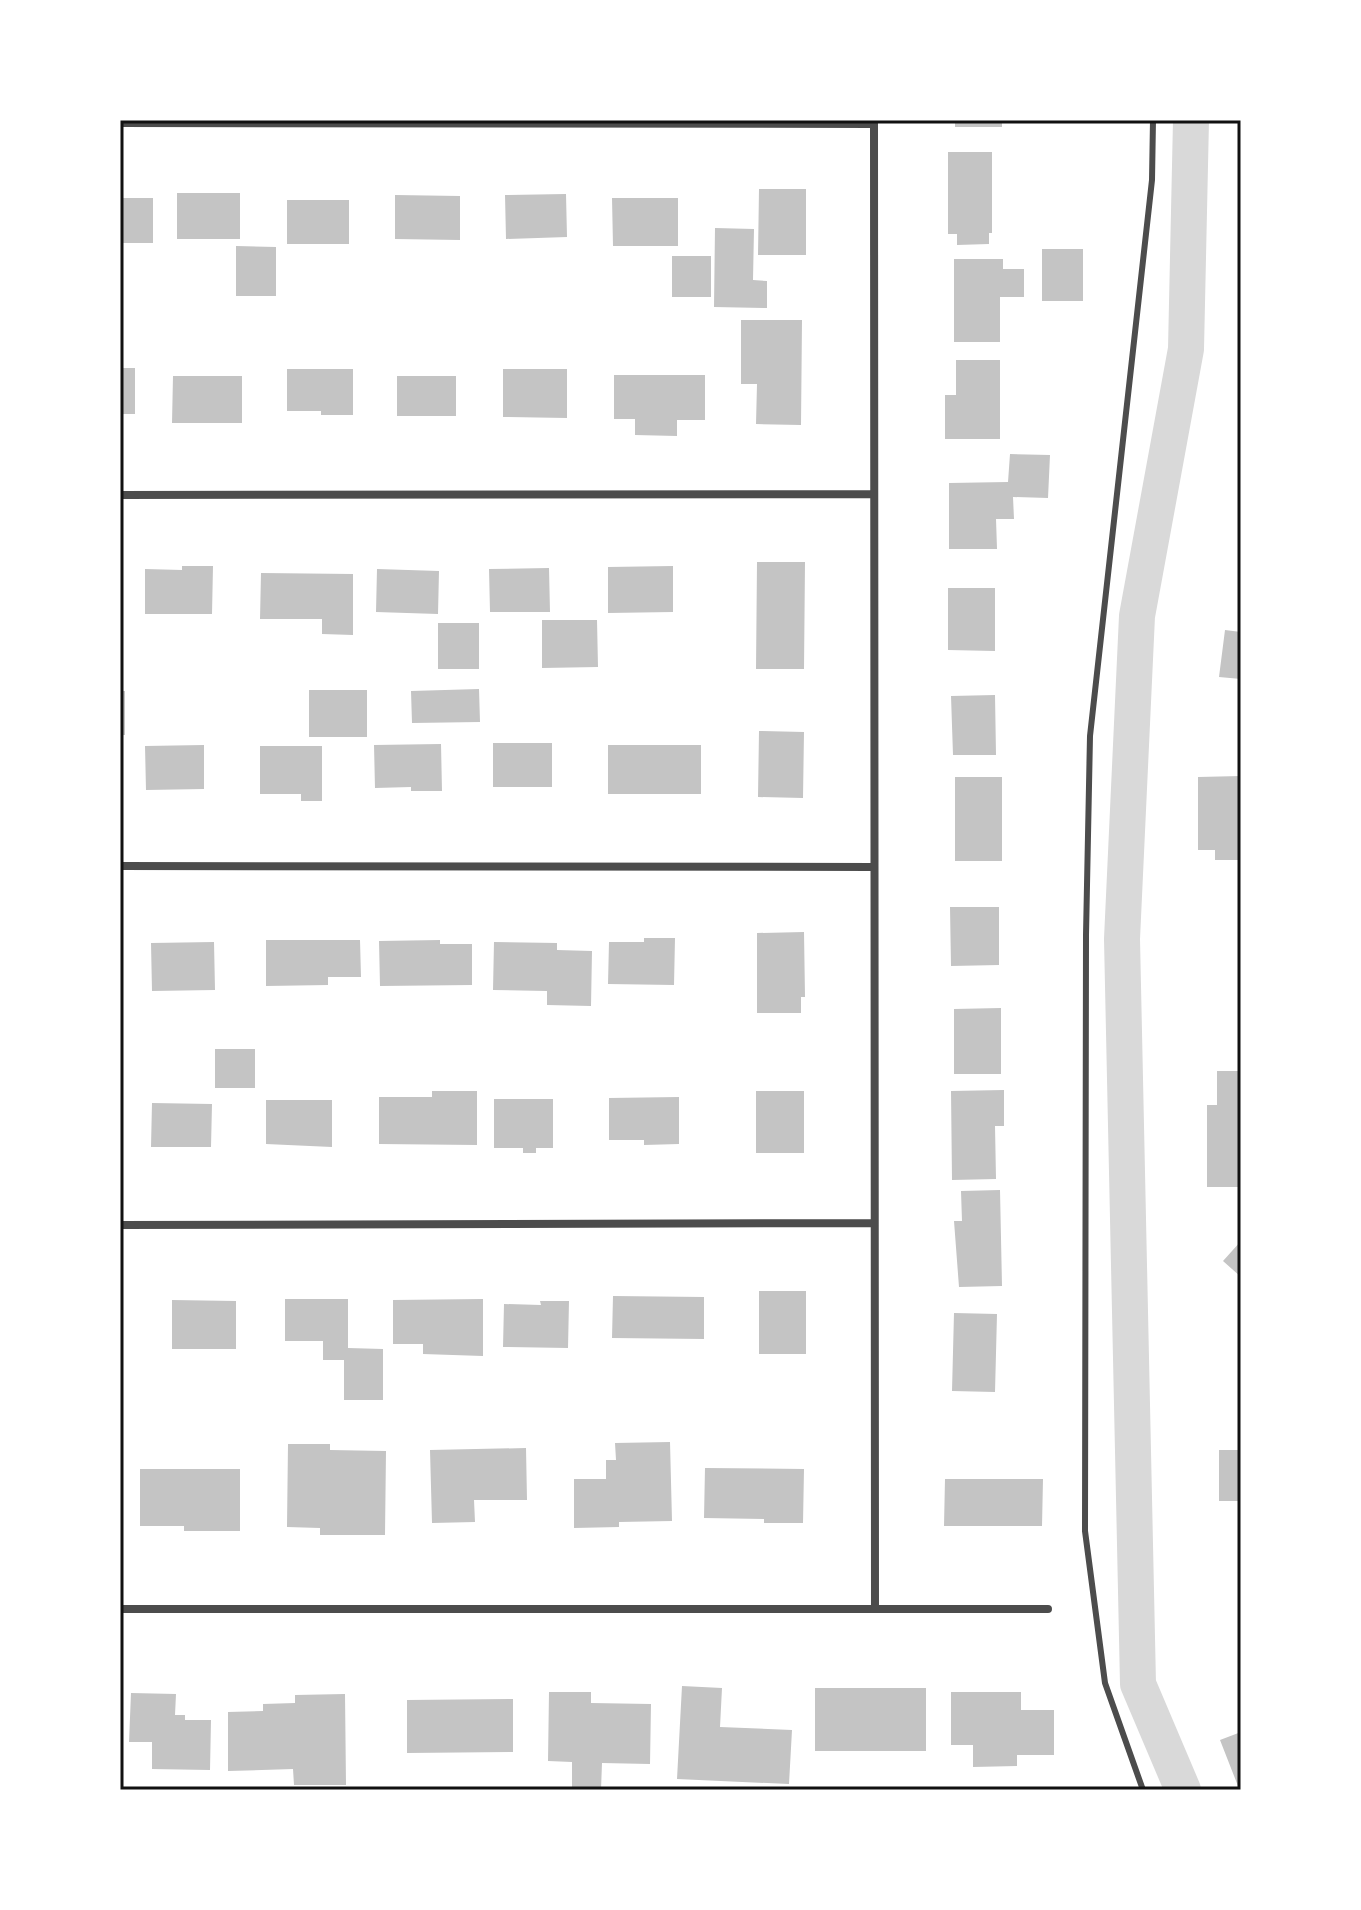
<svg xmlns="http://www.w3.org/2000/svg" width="1361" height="1910" viewBox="0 0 1361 1910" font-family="Roboto,sans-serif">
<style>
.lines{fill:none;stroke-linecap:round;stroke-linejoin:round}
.canal{stroke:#d9d9d9;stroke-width:36}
.building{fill:#c4c4c4}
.service{stroke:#4c4c4c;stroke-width:6}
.minor{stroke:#4c4c4c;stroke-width:8}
.neatline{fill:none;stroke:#111;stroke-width:3}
</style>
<rect width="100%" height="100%" fill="#fff"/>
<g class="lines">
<path class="canal" d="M1183 1790 1138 1684 1122 939 1137 616 1186 349 1191 120"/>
</g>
<path class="building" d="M955 120H1002V127H955Z
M948 152H992V233H989V244L957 245V234H948Z
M759 189H806V255H758Z
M177 193H240V239H177Z
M566 194 567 237 506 239 505 195Z
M395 195 460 196V240L395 239Z
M120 198H153V243H120Z
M612 198H678V246H613Z
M287 200H349V244H287Z
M715 228 754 229 753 280 767 281V308L714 307Z
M236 246 276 247V296H236Z
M1042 249H1083V301H1042Z
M672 256H711V297H672Z
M954 259H1003V269H1024V297H1000V342H954Z
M741 320H802L801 425 756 424 757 384H741Z
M956 360H1000V439H945V395H956Z
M120 368H135V414H120Z
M287 369H353V415H321V411H287Z
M503 369H567V418L503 417Z
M614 375H705V420H677V436L635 435V419H614Z
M173 376H242V423H172Z
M397 376H456V416H397Z
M1010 454 1050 455 1048 498 1013 497 1014 519H996L997 549H949V483L1008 482Z
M757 562H805L804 669H756Z
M182 566H213L212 614H145V569L182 570Z
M673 566V612L608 613V567Z
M549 568 550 612H490L489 569Z
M377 569 439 571 438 614 376 612Z
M261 573 353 574V635L322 634V619H260Z
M948 588H995V651L948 650Z
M542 620H597L598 667 542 668Z
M438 623H479V669H438Z
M1225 630 1241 632V679L1219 677Z
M479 689 480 722 412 723 411 691Z
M309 690H367V737H309Z
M120 691H125V735H120Z
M995 695 996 755H953L951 696Z
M759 731 804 732 803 798 758 797Z
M493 743H552V787H493Z
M441 744 442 791H411V787L375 788 374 745Z
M204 745V789L146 790 145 746Z
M608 745H701V794H608Z
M260 746H322V801H301V794H260Z
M1241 776V860H1215V850H1198V777Z
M955 777H1002V861H955Z
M950 907H999V965L951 966Z
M804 932 805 997H801V1013H757V933Z
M644 938H675L674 985 608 984 609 942H644Z
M266 940H360L361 977H328V985L266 986Z
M440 940V944H472V985L380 986 379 941Z
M214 942 215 990 152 991 151 943Z
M494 942 557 943V950L592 951 591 1006 547 1005V991L493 990Z
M1001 1008V1074H954V1009Z
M215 1049H255V1088H215Z
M1217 1071H1241V1187H1207V1105H1217Z
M1004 1090V1126H995L996 1179 952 1180 951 1091Z
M432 1091H477V1145L379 1144V1097H432Z
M756 1091H804V1153H756Z
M679 1097V1144L644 1145V1140H609V1098Z
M494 1099H553V1148H536V1153H523V1148H494Z
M266 1100H332V1147L266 1144Z
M152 1103 212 1104 211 1147H151Z
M1000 1190 1002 1286 959 1287 954 1221H962L961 1191Z
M1241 1241V1277L1223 1261Z
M759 1291H806V1354H759Z
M613 1296 704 1297V1339L612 1338Z
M285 1299H348V1348L383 1349V1400H344V1360H323V1341H285Z
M483 1299V1356L423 1354V1344H393V1300Z
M172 1300 236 1301V1349H172Z
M540 1301H569L568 1348 503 1347 504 1304 541 1305Z
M954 1313 997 1314 995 1392 952 1391Z
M670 1442 672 1521 619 1522V1527L574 1528V1479H606V1460H616L615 1443Z
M288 1444H330V1450L386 1451 385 1535H320V1528L287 1527Z
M526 1448 527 1500H474L475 1522 432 1523 430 1450Z
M1219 1450H1241V1501H1219Z
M705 1468 804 1469 803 1523H764V1519L704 1518Z
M140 1469H240V1531H184V1526H140Z
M945 1479H1043L1042 1526H944Z
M682 1686 722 1688 720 1727 792 1730 789 1784 677 1779Z
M815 1688H926V1751H815Z
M549 1692H591V1703L651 1704 650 1764 602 1763 601 1790 572 1789V1762L548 1761Z
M951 1692H1021V1710H1054V1755H1017V1766L973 1767V1745H951Z
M131 1693 176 1694 175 1715H185V1720H211L210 1770 152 1769V1742H129Z
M345 1694 346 1785H294L293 1769 228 1771V1712L263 1711V1704L295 1703V1695Z
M513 1699V1752L407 1753V1700Z
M1241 1732V1785L1238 1786 1220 1740Z"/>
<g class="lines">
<path class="service" d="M1143 1790 1105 1683 1085 1531 1086 935 1090 736 1152 180 1153 120"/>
<path class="minor" d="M874 120 875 1609
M120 123 874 124
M120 495 874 494
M120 866 874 867
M120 1225 874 1223
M120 1609H1048"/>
</g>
<rect width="1361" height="1910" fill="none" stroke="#ffffff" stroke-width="244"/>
<rect x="122" y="122" width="1117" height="1666" class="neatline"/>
</svg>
